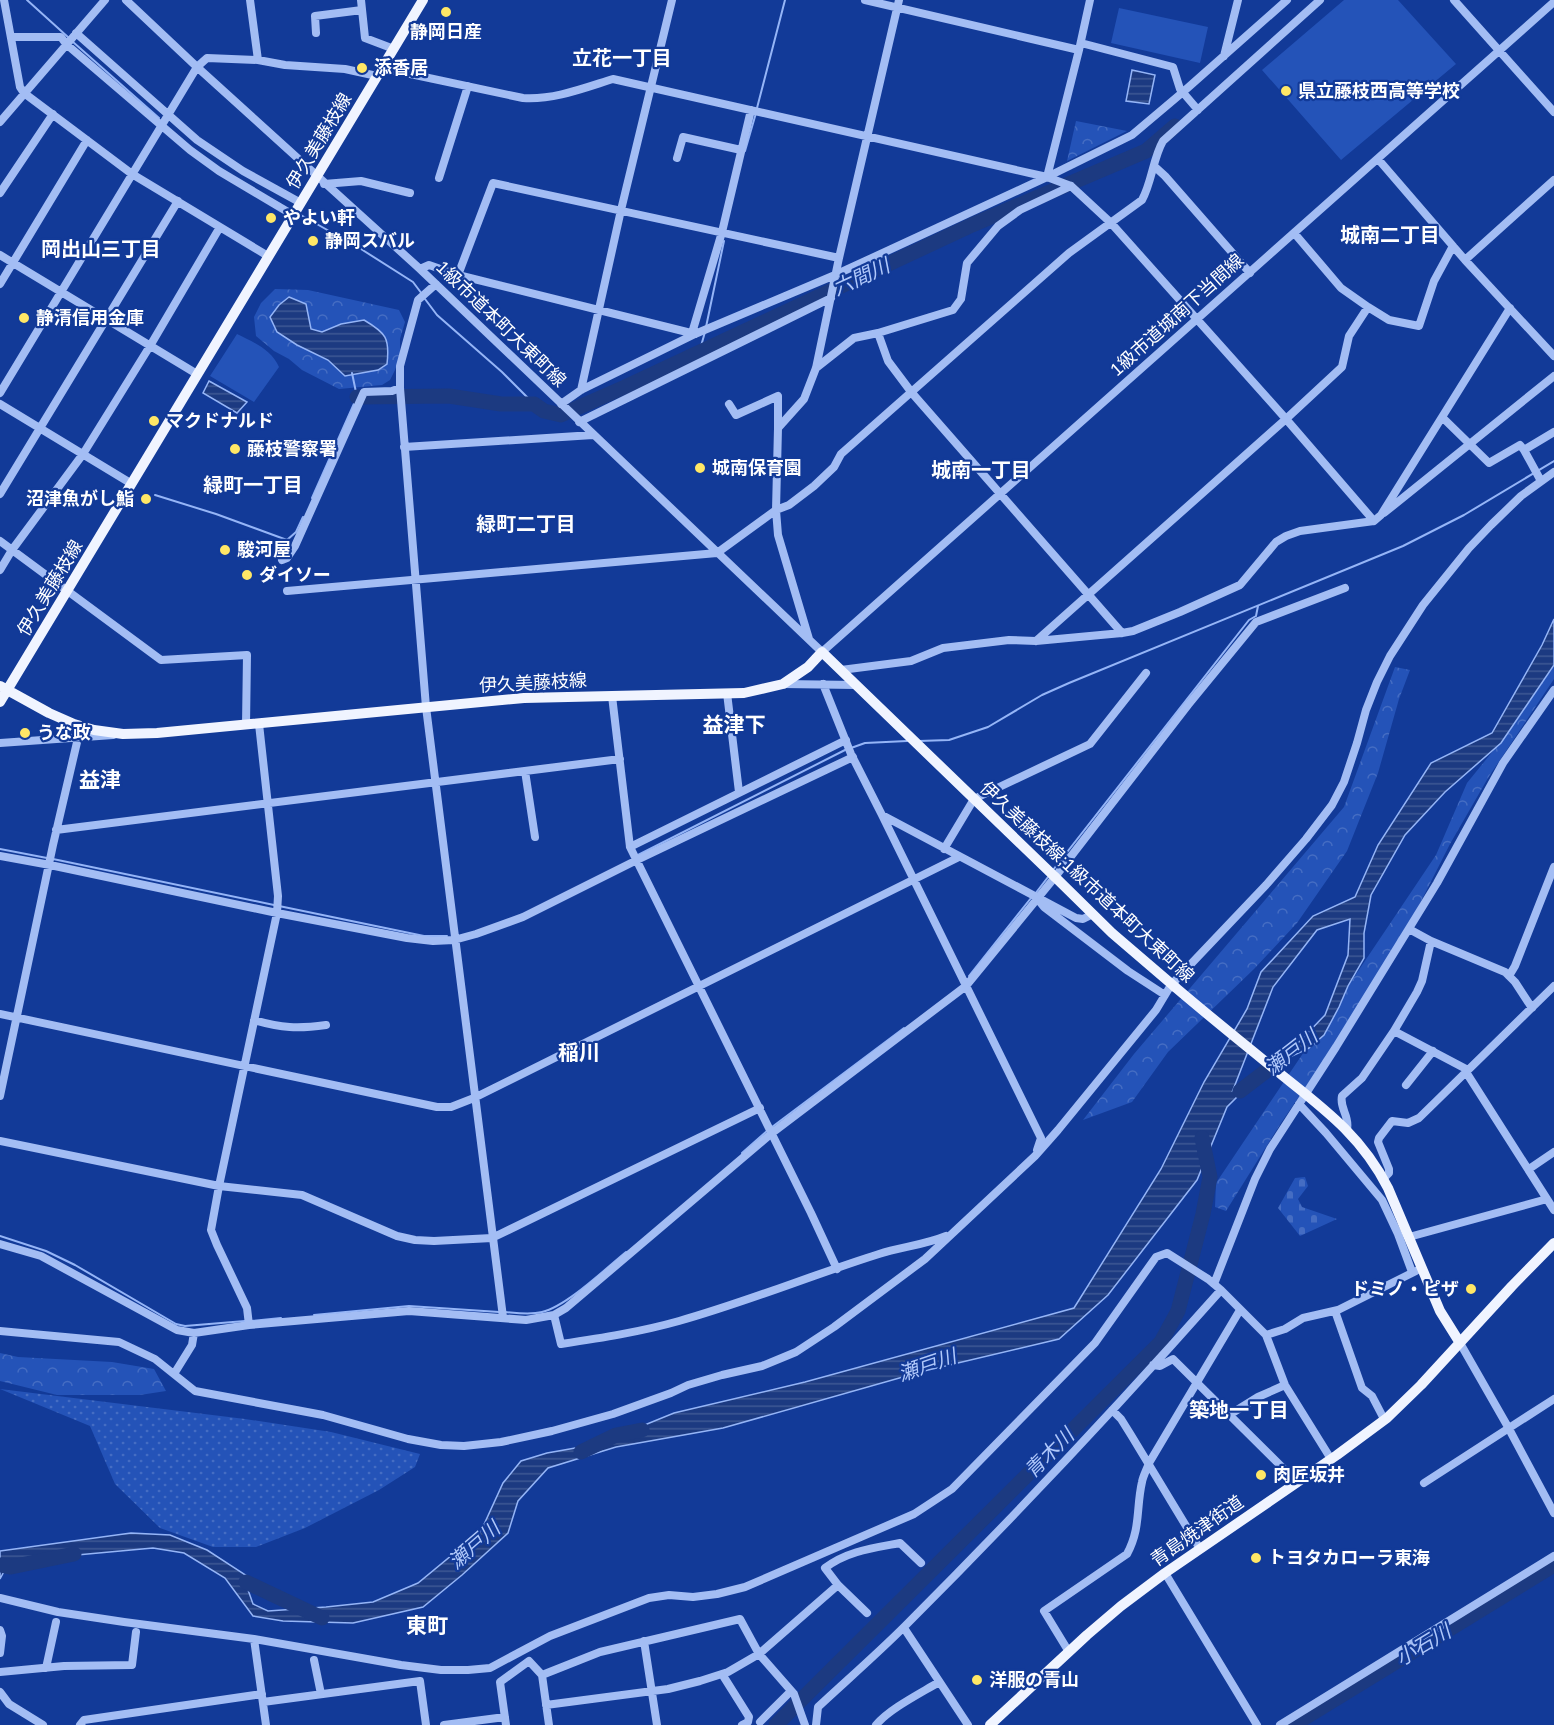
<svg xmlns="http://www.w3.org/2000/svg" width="1554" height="1725" viewBox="0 0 1554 1725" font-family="Arial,'Noto Sans JP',sans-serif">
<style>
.grass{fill:url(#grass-dots)}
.forest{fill:url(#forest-crowns)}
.cemetery{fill:url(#cemetery-stones)}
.park{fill:#2453b8}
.water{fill:url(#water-rules);stroke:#95b5f7;stroke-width:1.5}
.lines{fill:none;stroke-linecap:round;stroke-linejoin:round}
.stream{stroke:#95b5f7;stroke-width:2}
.river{stroke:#1c3a81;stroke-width:15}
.minor{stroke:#a3bdf4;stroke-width:8}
.major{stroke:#f0f4ff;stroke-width:10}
.major-bridge{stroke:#f0f4ff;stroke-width:10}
.poi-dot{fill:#ffe766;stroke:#123a98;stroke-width:2}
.labels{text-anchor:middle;stroke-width:4.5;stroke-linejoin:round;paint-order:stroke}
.poi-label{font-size:18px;font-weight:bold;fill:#fff;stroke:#123a98;text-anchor:start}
.street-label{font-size:18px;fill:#fff;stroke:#123a98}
.neighbourhood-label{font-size:20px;font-weight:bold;fill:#fff;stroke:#123a98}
.water-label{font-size:20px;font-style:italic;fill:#b0c8fa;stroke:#123a98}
.quarter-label{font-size:21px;font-weight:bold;fill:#fff;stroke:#123a98}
</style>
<defs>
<pattern id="grass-dots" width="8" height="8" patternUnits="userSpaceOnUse" patternTransform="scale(1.5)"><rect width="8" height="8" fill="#2453b8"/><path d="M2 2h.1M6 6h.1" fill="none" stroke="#456dc3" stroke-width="1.8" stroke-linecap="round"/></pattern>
<pattern id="forest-crowns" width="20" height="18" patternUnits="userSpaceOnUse" patternTransform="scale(1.5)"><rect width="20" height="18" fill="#2453b8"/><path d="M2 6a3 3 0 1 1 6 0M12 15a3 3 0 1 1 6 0" fill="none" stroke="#456dc3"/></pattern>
<pattern id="cemetery-stones" width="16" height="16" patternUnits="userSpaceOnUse" patternTransform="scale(1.5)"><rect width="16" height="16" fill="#2453b8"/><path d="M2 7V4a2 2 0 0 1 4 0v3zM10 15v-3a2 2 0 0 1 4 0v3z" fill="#456dc3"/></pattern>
<pattern id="water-rules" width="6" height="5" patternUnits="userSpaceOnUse" patternTransform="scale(1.5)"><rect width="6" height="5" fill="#1c3a81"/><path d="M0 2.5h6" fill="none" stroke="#3e5894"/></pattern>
</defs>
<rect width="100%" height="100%" fill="#123a98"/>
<path class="grass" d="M0 1389 245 1419 331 1432 420 1454 415 1467 379 1490 305 1528 256 1547H213L160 1528 115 1484 90 1426Z"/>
<path class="forest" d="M1076 121 1127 131 1067 161Z
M275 289 308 290 399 310 405 322 400 339V357L395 370 390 380 382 385 339 389 302 370 289 359 274 351 256 336 254 317 261 303Z
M1554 665V679L1488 778 1450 844 1412 919 1358 1010 1281 1123 1226 1211 1215 1207 1216 1183 1436 855 1467 783 1497 746Z
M1395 667 1410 670 1399 699 1378 773 1347 851 1297 923 1254 969 1168 1052 1132 1102 1083 1120 1134 1054 1344 807Z
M0 1353 18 1357 112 1362 154 1369 166 1391 140 1395H57L0 1381Z"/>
<path class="cemetery" d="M1305 1177 1308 1186 1298 1199 1302 1207 1337 1219 1300 1236 1278 1208 1295 1178Z"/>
<path class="park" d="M1344 0H1398L1456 64 1341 160 1262 70Z
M1119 8 1208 27 1200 63 1111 43Z
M237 334C253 342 271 349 279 367L254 402 210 376Z"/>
<path class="water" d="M1132 70 1155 75 1149 104 1126 101Z
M289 297 306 304 311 329 322 332 341 324 364 320C386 333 390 338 387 364L378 370 345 376 328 360 297 345 277 332 270 317 279 305Z
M209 381 247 402 237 413 203 393Z
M1554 619V665L1501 743 1445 792 1405 835 1371 895 1364 933V958L1348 986 1339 1007 1324 1035 1309 1048 1275 1064 1271 1062 1299 1042 1325 1015 1348 955 1350 919 1317 930 1273 987 1233 1090 1251 1076 1255 1079 1227 1107 1197 1180 1108 1295 1059 1339 924 1371 723 1428 616 1447 548 1468 518 1501 508 1533 462 1575 423 1607 353 1623 283 1621 253 1616 225 1578 184 1553 153 1548 55 1557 7 1566 0 1579V1551L131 1533 170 1535 207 1550 273 1593 247 1587 253 1604 268 1611 326 1607 373 1602 418 1583 481 1531 503 1483 521 1461 547 1453 598 1444 674 1413 805 1382 1074 1308 1161 1169 1204 1082 1247 1009 1261 972 1313 916 1355 897 1378 845 1431 763 1492 733 1542 645Z"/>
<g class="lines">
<path class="stream" d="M27 0 69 38
M73 42 159 118
M757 108 785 0
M745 151 756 113
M299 214 361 249 413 282 422 294
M425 299 437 315 502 372 534 404
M706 327 724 241
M699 353 705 332
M155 495 216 514 287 540 296 532 303 517
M312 498 357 397 352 373
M919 741 949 740 988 727 1042 695 1069 683 1403 546 1464 515 1554 461
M851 748 865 743 907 741
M0 849 47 858
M636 856 845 750
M53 859 274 905
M1053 870 1249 620 1256 616 1258 606
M1035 894 1048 877
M279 906 424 936H447
M969 976 1031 898
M772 1127 904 1028
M742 1153 767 1131
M0 1236 46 1251 75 1265 176 1324 185 1326 245 1321
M505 1312C517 1313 530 1315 542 1312 567 1306 605 1269 626 1252
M314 1315 409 1306 499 1312
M251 1321 281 1318"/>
<path class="river" d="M357 397 449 396 501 404H534L544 411 561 415 625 387 972 225 1146 151 1175 126
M1240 1091 1283 1058
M581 1452 616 1435 642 1430
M0 1565 11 1567 74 1554
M246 1582 322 1618
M776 1725 1161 1342 1178 1311 1203 1214 1210 1177 1202 1138
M1293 1725 1554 1565"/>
<path class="minor" d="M4 0 20 87 24 93 132 174 268 256
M126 0 197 67 420 269 822 652 1554 2
M250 0 258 60
M361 0 365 38 394 49
M865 0 1079 50
M1454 0 1554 112
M76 33 197 140 243 171 301 203
M316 33 315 16 362 10
M11 37H61L66 44 190 150 219 171 293 215
M1081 43 1173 67 1180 89 1198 110
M1224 56 1238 0
M382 68 523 98C554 100 584 88 613 79L1047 177 1071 186 1111 223 1286 419 1374 521
M0 122 105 0
M677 158 683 137 741 150
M1378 159 1465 260 1554 356
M1154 166 1165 176 1250 273
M1047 177 1079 50 1090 0
M439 178 468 86
M324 184 361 181 410 193
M0 193 53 114
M0 255 197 374
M1465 260 1554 180
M420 269 429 265 458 275 695 334
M458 275 493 183 839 258
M0 284 87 140
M436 284 418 300 400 366V388L426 707 503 1317
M1368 307 1389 320 1419 326 1434 281 1453 246
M692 333 722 232 751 110
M878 333 888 361 912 393 1122 633
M816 368 854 338 878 333 953 310 961 299 967 263 998 226 1020 210 1071 186
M581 390 621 210 672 0
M0 393 197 67 207 58 258 60 285 65 345 69 377 76
M0 404 132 484
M561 404 581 390 695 334 835 275 1047 177 1132 135 1183 92 1287 0
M729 404 736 415 778 396V428
M1443 418 1489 463 1520 445 1524 450
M579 422 831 298
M404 447 593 435
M1541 481 1524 450 1554 432
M0 494 178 201
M1384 513 1554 376
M0 541 161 660 247 655 246 725
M282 560 287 558 295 546 364 392 392 391 400 388
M0 570 12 550 83 454 150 346 220 227
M287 591 717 553 776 510 789 505 814 486 834 467 841 454 1069 253 1142 200C1152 182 1153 158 1163 141L1320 0
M809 639 778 535 776 510 778 428 804 399 816 368 839 258 899 0
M1036 641 1286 419 1342 367 1349 336 1368 307 1341 288 1295 234
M841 670 911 661 943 648 1009 640 1036 641 1122 633 1133 631 1180 612 1240 585 1276 542 1286 536 1300 531 1374 521 1381 515 1510 308
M783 684 856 685
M823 684 851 754 882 815 1076 918 1083 919 1093 914
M727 693 739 792
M612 696 630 847 811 1213 837 1269
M0 743 113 735
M525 771 535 837
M882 815 1041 1138 1037 1150
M56 830 620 759
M630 847 846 740
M944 849 974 799 1090 744 1146 673
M0 856 50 865 277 913 407 938 433 941 454 940 476 934 523 917 637 860 853 757
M1040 902 1044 907 1128 971 1165 995
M1409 929 1431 941 1505 972 1515 982 1532 1008
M1509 976 1515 966 1554 867
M0 1014 437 1107H451L474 1098 959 857
M254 1020C282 1028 297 1029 326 1025
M1394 1031 1468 1070
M1466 1072 1554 1210
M1406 1085 1433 1051
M0 1096 53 845 78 738
M1299 1104 1326 1133 1382 1200 1398 1234 1412 1272
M1347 1129C1350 1116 1339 1108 1342 1096L1362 1078 1394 1031 1417 992 1422 981 1431 941
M0 1141 219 1186 302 1195 397 1236 415 1240 434 1241 492 1238 760 1108
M1529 1169 1554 1152
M1383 1179 1389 1173V1169L1378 1142 1379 1138 1392 1121 1408 1123 1419 1118 1554 986
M1409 1237 1547 1199
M0 1244 41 1256 177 1330 194 1333 249 1325 409 1311 526 1320 554 1315 561 1344C601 1338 640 1332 679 1321 747 1302 812 1275 879 1254 901 1247 924 1245 946 1236
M1214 1284 1255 1179 1270 1149 1336 1047 1437 883 1503 763 1554 690
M1335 1311 1362 1388 1372 1396 1384 1419
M554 1315 566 1308 772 1133 966 986 1055 877 1188 705 1256 622 1345 588
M249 1325 247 1308 217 1245 211 1230 219 1186 277 913 278 896 259 724
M0 1331 119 1342 155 1359 195 1391 323 1415 408 1439 441 1445 464 1446 501 1442 552 1431 613 1414 671 1393 688 1385 722 1375 762 1366 796 1352 834 1327 925 1259 1035 1156 1058 1130 1156 1010 1171 985 1266 885 1306 839 1332 805 1344 782 1357 743 1366 710 1377 682 1390 656 1423 605 1469 548 1491 525 1521 496 1554 472
M1266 1335 1285 1329 1303 1318 1338 1310 1416 1271
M1460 1343 1508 1427 1554 1513
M1153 1365 1160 1366 1173 1359 1297 1482
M174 1374 192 1345 194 1333
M1112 1410 1121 1419 1131 1435 1200 1549
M1229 1415 1258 1397 1285 1385
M1424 1483 1554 1399
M1165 1573 1257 1725
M0 1598 58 1612 124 1622 254 1639 401 1665 441 1670H468L490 1668 550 1636 649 1598 669 1595 693 1597 717 1594 745 1587 914 1514 952 1489 1095 1343 1156 1257 1167 1253 1208 1279 1221 1290 1266 1335 1285 1385 1331 1459
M867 1613 838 1585 825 1568C847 1551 873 1548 900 1543L921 1563
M904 1628 968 1725
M0 1630 2 1636 0 1653
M254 1639 266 1725
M644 1641 657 1725
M1069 1652 1044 1611 1127 1554C1141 1528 1136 1508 1142 1482 1143 1476 1147 1469 1149 1463L1240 1310
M314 1660 321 1694
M46 1668 56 1622
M0 1672 64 1666 132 1665 136 1632
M722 1674 749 1717 748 1722 742 1725
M542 1675 600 1652 740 1619 759 1654 794 1694 805 1725
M0 1692 9 1704 43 1725
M263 1702 420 1681 426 1725
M546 1705 668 1689 700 1681 728 1672 759 1654 838 1585
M760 1722 791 1691
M80 1725 84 1720 262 1694
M444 1725 505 1717
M506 1725 500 1682 529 1661 542 1675 549 1725
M816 1725 818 1707C847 1680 877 1654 905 1626 1014 1517 1119 1405 1221 1290
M876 1725C889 1709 921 1693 939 1682
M1280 1725 1554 1556"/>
<path class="major" d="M0 686 49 713 74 724 94 730 123 734 157 733 524 698 744 693 783 684 808 667 822 652 1055 877
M0 702 423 0
M1175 987C1209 1016 1244 1044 1278 1072 1323 1108 1361 1135 1388 1188L1440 1311 1460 1343
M990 1725 1087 1635 1121 1606 1165 1573 1337 1455 1387 1418 1421 1385 1512 1286 1554 1243"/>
<path class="major-bridge" d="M1055 877 1112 933 1175 987"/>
</g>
<g class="poi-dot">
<circle cx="446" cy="12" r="6"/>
<circle cx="362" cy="68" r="6"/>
<circle cx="1286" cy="91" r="6"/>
<circle cx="271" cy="218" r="6"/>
<circle cx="313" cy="241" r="6"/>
<circle cx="24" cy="318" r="6"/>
<circle cx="154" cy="421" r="6"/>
<circle cx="235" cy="449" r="6"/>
<circle cx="700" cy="468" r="6"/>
<circle cx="146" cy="499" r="6"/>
<circle cx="225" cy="550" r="6"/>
<circle cx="247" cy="575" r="6"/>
<circle cx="25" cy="733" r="6"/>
<circle cx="1471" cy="1289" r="6"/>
<circle cx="1261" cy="1475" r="6"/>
<circle cx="1256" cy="1558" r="6"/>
<circle cx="977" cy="1680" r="6"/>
</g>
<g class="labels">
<g class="poi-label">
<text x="446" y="38" text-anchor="middle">静岡日産</text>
<text x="374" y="74">添香居</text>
<text x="1298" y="97">県立藤枝西高等学校</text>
<text x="283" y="224">やよい軒</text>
<text x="325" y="247">静岡スバル</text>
<text x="36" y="324">静清信用金庫</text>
<text x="166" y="427">マクドナルド</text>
<text x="247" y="455">藤枝警察署</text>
<text x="712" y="474">城南保育園</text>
<text x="134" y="505" text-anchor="end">沼津魚がし鮨</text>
<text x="237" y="556">駿河屋</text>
<text x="259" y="581">ダイソー</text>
<text x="37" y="739">うな政</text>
<text x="1459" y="1295" text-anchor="end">ドミノ・ピザ</text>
<text x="1273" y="1481">肉匠坂井</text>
<text x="1268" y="1564">トヨタカローラ東海</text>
<text x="989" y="1686">洋服の青山</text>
</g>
<g class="street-label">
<text transform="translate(319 141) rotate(-59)" y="6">伊久美藤枝線</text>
<text transform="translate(1177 315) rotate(-42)" y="6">1級市道城南下当間線</text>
<text transform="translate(501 324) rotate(44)" y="6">1級市道本町大東町線</text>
<text transform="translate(50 588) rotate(-59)" y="6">伊久美藤枝線</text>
<text transform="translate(533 683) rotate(-3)" y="6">伊久美藤枝線</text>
<text transform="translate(1087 882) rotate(43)" y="6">伊久美藤枝線;1級市道本町大東町線</text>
<text transform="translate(1197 1531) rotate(-35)" y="6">青島焼津街道</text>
</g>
<g class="neighbourhood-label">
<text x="622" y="65">立花一丁目</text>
<text x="1390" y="242">城南二丁目</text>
<text x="101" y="256">岡出山三丁目</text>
<text x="981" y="477">城南一丁目</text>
<text x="253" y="492">緑町一丁目</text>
<text x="526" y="531">緑町二丁目</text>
<text x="1239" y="1417">築地一丁目</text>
</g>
<g class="water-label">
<text transform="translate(861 277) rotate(-25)" y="7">六間川</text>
<text transform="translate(1291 1052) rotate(-38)" y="7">瀬戸川</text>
<text transform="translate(927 1365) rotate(-19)" y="7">瀬戸川</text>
<text transform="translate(1049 1453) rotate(-45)" y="7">青木川</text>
<text transform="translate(474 1545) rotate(-41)" y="7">瀬戸川</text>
<text transform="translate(1423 1645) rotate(-31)" y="7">小石川</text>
</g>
<g class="quarter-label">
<text x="734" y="732">益津下</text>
<text x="100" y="787">益津</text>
<text x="579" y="1060">稲川</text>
<text x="427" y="1633">東町</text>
</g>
</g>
</svg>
